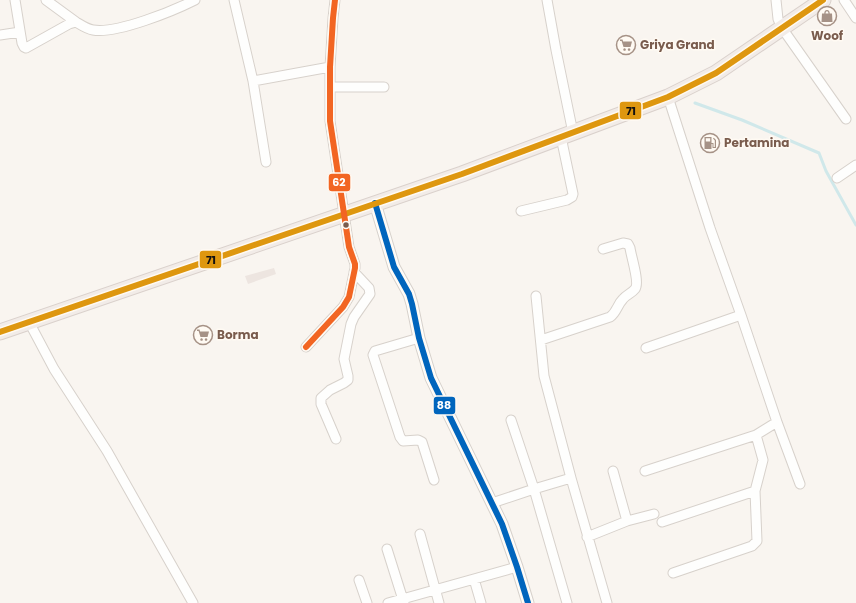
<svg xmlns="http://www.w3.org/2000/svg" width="856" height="603" viewBox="0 0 856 603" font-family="Poppins,sans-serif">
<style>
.industrial{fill:#ede5e0}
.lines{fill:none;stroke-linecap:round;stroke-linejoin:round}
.stream{stroke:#d0e8ea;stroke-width:3}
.minor-casing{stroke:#d7d1cb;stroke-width:11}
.tertiary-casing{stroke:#d7d1cb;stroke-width:13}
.trunk-casing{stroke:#dad1cc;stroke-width:17}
.minor{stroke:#fefefd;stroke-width:9}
.tertiary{stroke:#fefefd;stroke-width:11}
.trunk{stroke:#f2ece8;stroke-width:15}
.bus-1-casing{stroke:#fffaf3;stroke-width:9}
.bus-2-casing{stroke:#fffaf3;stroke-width:9}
.bus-3-casing{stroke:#fffaf3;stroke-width:9}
.bus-1{stroke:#0065bd;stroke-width:6}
.bus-2{stroke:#de970f;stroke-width:6}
.bus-3{stroke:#f26522;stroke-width:6}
.bus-dot{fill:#7a5c4d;stroke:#fffaf3;stroke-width:1.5}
.labels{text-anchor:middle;stroke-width:3;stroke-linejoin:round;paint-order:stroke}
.poi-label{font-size:12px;font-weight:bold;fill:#7a5c4d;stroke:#fffaf3;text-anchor:start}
.line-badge{stroke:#fffaf3;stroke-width:1.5}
.badge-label{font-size:11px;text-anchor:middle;font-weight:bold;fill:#fff}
.pale-badge-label{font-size:11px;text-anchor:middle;font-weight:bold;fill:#111}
</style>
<rect width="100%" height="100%" fill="#f9f5f0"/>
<path class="industrial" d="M274 268 276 274 248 284 245 276Z"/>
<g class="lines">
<path class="stream" d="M695 103 742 120 819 153 826 171 856 225"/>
<defs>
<path id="minor" d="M15 0 22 43 24 47 26 48 69 24 76 22C81 25 87 29 93 30 117 34 173 11 195 0
M46 0 76 22
M234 0 253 81 266 162
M547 0 556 50 573 133
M776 0 778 19 782 28 846 119
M844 0 856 18
M0 35 20 32
M253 81 330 67
M330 87H384
M668 97 710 228 741 315 777 422 800 484
M837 178 856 165
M521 211 567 200 572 197 573 194 561 137
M536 296 544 376 571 478
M29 322 54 369 107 451 193 603
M419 338 375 351 373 355 400 437 403 441 418 440 422 442 434 480
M541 340 610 317C617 312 617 305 623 299 626 295 632 293 635 289 640 283 631 256 630 248L628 244 623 243 603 249
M306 347 343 307 349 297 355 268V264L349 247 330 121V67L333 18 335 0
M646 348 741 315
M511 420 534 489 571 478 607 603
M336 439 321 404V398L330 390 344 383 348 380V376L344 359 351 324 354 317 370 294 369 288 354 272
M645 471 756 435 777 422
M492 503 534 489 567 603
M627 521 654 514
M662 522 755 491
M420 534 439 603
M587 537 627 521 613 471
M387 549 404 603
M673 573 752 546 757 541 755 491 763 460 756 435
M474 579 481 603
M359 580 367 603
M388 603 517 567"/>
<path id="tertiary" d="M375 203 394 267 409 294 412 304 419 338 431 378 502 524 517 567 528 603"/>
<path id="trunk" d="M0 332 462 174 668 97 716 73 823 0"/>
</defs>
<use href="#minor" class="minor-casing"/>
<use href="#tertiary" class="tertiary-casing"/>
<use href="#trunk" class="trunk-casing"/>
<use href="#minor" class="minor"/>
<use href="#tertiary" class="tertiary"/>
<use href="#trunk" class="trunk"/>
<defs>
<path id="bus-1" d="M375 203 394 267 409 294 412 304 419 338 431 378 502 524 517 567 528 603"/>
<path id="bus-2" d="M0 332 462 174 668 97 716 73 823 0"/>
<path id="bus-3" d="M306 347 343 307 349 297 355 268V264L349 247 330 121V67L333 18 335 0"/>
</defs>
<use href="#bus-1" class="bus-1-casing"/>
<use href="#bus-2" class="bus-2-casing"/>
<use href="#bus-3" class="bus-3-casing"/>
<use href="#bus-1" class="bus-1"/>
<use href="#bus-2" class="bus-2"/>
<use href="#bus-3" class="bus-3"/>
</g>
<defs>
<symbol id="shop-ring" viewBox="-11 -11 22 22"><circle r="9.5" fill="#fffaf3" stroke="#a69286" stroke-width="1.5"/><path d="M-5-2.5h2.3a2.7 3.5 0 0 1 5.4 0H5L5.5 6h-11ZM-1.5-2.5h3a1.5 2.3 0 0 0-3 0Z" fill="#a69286"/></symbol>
<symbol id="supermarket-ring" viewBox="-11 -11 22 22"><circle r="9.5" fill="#fffaf3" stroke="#a69286" stroke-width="1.5"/><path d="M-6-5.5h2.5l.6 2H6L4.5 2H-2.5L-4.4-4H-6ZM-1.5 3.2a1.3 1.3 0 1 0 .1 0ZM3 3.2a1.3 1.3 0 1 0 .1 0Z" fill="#a69286"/></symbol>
<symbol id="fuel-ring" viewBox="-11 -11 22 22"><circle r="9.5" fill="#fffaf3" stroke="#a69286" stroke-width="1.5"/><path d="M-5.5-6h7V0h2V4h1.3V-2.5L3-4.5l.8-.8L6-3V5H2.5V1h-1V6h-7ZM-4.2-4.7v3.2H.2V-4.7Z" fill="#a69286"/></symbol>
</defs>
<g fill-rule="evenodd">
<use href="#shop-ring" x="816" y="5" width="22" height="22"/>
<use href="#supermarket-ring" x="615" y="34" width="22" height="22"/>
<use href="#fuel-ring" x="699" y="132" width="22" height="22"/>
<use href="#supermarket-ring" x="192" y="324" width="22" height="22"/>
</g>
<circle class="bus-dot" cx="346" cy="225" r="3.5"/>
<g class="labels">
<g class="poi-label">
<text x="827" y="40" text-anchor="middle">Woof</text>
<text x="640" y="49">Griya Grand</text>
<text x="724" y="147">Pertamina</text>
<text x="217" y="339">Borma</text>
</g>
</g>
<g class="line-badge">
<rect x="619" y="101" width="23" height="19" rx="4" fill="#de970f"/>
<rect x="328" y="173" width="23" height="19" rx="4" fill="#f26522"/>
<rect x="199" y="250" width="23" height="19" rx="4" fill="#de970f"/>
<rect x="433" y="396" width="23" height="19" rx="4" fill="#0065bd"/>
</g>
<g class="badge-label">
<text x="339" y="186">62</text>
<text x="444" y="409">88</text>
</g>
<g class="pale-badge-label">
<text x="631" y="115">71</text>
<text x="211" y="264">71</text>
</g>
</svg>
